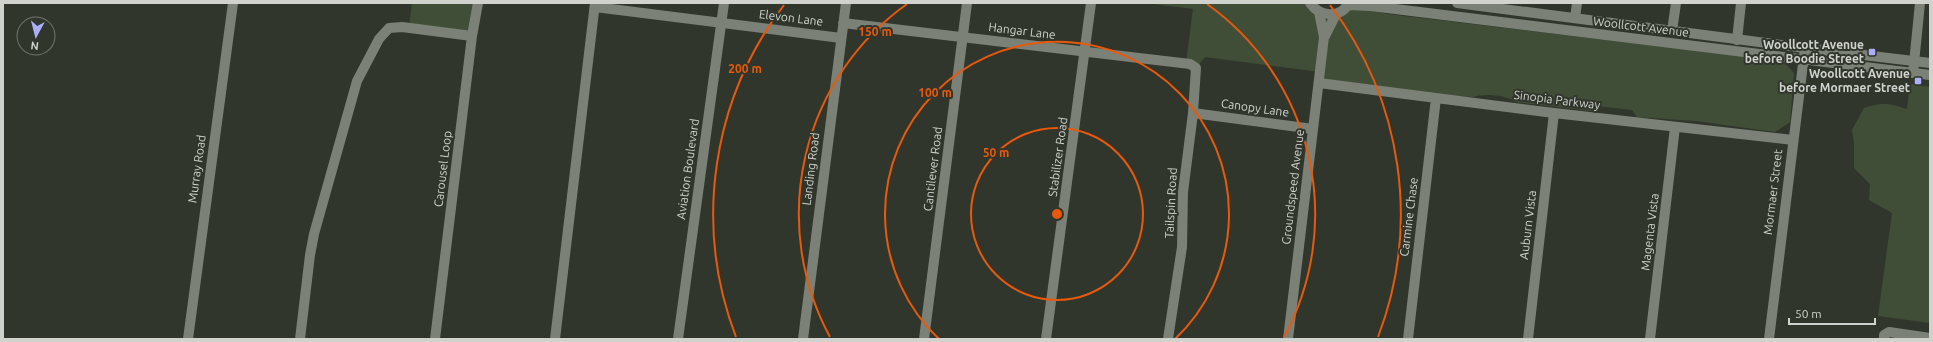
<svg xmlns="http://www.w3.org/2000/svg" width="1933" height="342" viewBox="0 0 1933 342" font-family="Ubuntu,sans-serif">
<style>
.green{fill:#414e37}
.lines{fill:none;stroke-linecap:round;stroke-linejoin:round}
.minor{stroke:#7b8176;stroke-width:10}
.tertiary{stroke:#7b8176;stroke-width:10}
.secondary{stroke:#7b8176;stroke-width:10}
.ring{fill:none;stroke:#e8590c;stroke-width:2}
.poi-dot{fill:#abaffb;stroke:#31362d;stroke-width:1.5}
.labels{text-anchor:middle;stroke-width:4;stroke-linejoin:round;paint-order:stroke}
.street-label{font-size:12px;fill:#d0d3cd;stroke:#31362d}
.poi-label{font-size:12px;font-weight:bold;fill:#d0d3cd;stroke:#31362d;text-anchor:end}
.centre{fill:#e8590c;stroke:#31362d;stroke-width:2}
.ring-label{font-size:12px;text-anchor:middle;font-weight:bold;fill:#e8590c;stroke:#31362d;stroke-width:4;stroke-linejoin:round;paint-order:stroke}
</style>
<rect width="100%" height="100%" fill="#31362d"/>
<path class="green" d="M412 3H478L472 36 409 25Z
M1146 3H1311L1336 14 1348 5 1388 14 1783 61 1794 73 1790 122 1775 132 1696 121 1637 117 1632 110 1597 106 1591 111 1515 102C1508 95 1482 93 1474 97L1397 93 1319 83 1320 72 1205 57 1196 68 1186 63 1193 9Z
M1910 84 1930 87V323L1878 316 1892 213 1869 200 1870 184 1854 168V143L1852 130 1864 108C1882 102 1889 103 1907 109Z"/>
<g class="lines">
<path class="minor" d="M595 7 841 38
M1575 18 1577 3
M843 23 1190 64 1196 68 1193 113 1183 192 1182 247 1168 339
M1672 31 1676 3
M1737 40 1741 3
M1913 73 1920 3
M1319 83 1554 113 1793 140
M1193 113 1313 129
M188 339 233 3
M300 339 310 255 314 234 357 81 379 39 389 28 402 27 472 36
M435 339 472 36 478 3
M555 339 595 3
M678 339 724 3
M803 339 846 3
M924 339 967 3
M1046 339 1091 3
M1408 339 1436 98
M1528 339 1554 113
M1650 339 1675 127"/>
<path class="tertiary" d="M1325 36 1336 14
M1288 339 1324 37 1319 12
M1769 339 1805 48
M1884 339V335L1889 332 1930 338"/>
<path class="secondary" d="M1310 3C1320 17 1340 19 1349 3
M1457 3 1805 48 1930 63
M1348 5 1371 6 1930 75"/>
</g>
<g class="ring">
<circle cx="1057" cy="214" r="86"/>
<path d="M939 339A172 172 0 1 1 1175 339"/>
<path d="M830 337A258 258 0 0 1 907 4M1207 4A258 258 0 0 1 1284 337"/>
<path d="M736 337A344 344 0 0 1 784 5M1330 5A344 344 0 0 1 1378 337"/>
</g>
<g class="poi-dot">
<rect x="1868" y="48" width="8" height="8" rx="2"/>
<rect x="1914" y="77" width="8" height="8" rx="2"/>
</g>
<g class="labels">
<g class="street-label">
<text transform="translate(791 18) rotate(7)" y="4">Elevon Lane</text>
<text transform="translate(1641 27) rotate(7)" y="4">Woollcott Avenue</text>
<text transform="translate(1022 31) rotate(7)" y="4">Hangar Lane</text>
<text transform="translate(1557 100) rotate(7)" y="4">Sinopia Parkway</text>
<text transform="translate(1255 108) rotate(8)" y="4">Canopy Lane</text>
<text transform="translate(1058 157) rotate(-82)" y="4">Stabilizer Road</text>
<text transform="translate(197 169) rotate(-82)" y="4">Murray Road</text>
<text transform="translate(443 169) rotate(-83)" y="4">Carousel Loop</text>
<text transform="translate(688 169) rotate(-82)" y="4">Aviation Boulevard</text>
<text transform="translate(811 169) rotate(-83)" y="4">Landing Road</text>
<text transform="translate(933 169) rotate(-83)" y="4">Cantilever Road</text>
<text transform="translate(1293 187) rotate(-83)" y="4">Groundspeed Avenue</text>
<text transform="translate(1773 192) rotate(-83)" y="4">Mormaer Street</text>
<text transform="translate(1171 203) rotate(-87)" y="4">Tailspin Road</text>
<text transform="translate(1409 217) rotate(-83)" y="4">Carmine Chase</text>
<text transform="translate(1528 225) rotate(-83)" y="4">Auburn Vista</text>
<text transform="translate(1650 232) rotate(-83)" y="4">Magenta Vista</text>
</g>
<g class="poi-label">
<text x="1864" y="49">Woollcott Avenue<tspan x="1864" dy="14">before Boodie Street</tspan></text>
<text x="1910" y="78">Woollcott Avenue<tspan x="1910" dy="14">before Mormaer Street</tspan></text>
</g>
</g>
<circle cx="1057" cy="214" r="6" class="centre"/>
<g class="ring-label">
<text x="875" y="36">150 m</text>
<text x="745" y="73">200 m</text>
<text x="935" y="97">100 m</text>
<text x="996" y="157">50 m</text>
</g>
<rect width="1933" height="342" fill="none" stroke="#d0d3cd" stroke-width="8"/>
<g transform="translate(36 36) rotate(187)"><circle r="19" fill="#31362d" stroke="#71756d"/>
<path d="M0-3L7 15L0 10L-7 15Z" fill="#abaffb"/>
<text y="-6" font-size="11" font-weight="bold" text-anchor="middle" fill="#d0d3cd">N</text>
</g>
<path d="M1789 318v6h86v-6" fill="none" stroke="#d0d3cd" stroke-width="2"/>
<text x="1795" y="318" font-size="12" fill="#d0d3cd" stroke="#31362d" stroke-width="3" paint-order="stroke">50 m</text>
</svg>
